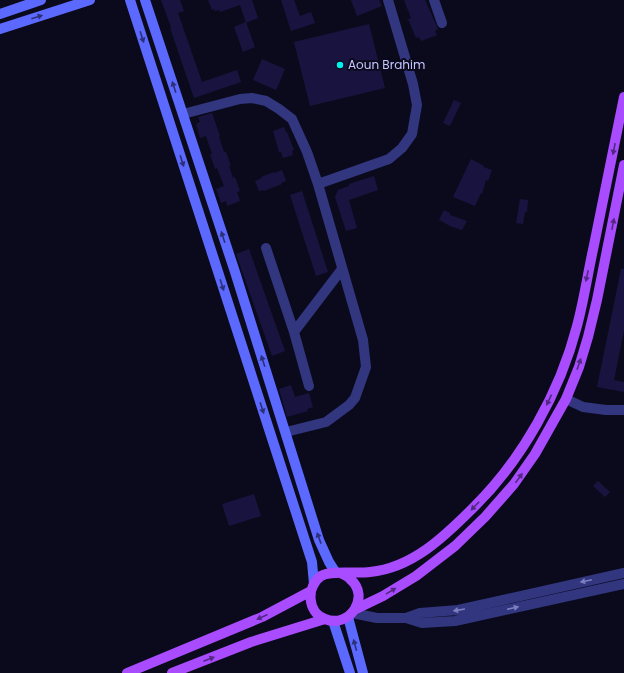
<svg xmlns="http://www.w3.org/2000/svg" width="624" height="673" viewBox="0 0 624 673" font-family="Poppins,sans-serif">
<style>
.building{fill:#18143f}
.lines{fill:none;stroke-linecap:round;stroke-linejoin:round}
.minor{stroke:#31367f;stroke-width:10}
.secondary{stroke:#5c69ff;stroke-width:10}
.primary{stroke:#a94cff;stroke-width:10}
.oneway{fill:#2b3077}
.oneway2{fill:#522882}
.oneway3{fill:#7b7ebf}
.poi-dot{fill:#00f0ee;stroke:#0b0a1c;stroke-width:1.5}
.labels{text-anchor:middle;stroke-width:4;stroke-linejoin:round;paint-order:stroke}
.poi-label{font-size:12px;fill:#c5c5ff;stroke:#0b0a1c;text-anchor:start}
</style>
<rect width="100%" height="100%" fill="#0b0a1c"/>
<path class="building" d="M161 0H180L184 11 178 13 202 82 237 70 241 82 194 98 170 28 171 27Z
M208 0H252L258 18 246 23 240 5 220 12 219 10 215 11 214 9 212 10Z
M281 0H294L300 16 311 12 315 23 291 31Z
M351 0H379L382 6 357 16Z
M404 0H425L438 29 435 31 437 35 421 41 419 37 416 38 408 19 411 18Z
M246 22 255 47 243 52 234 27Z
M369 24 385 88 310 106 294 42Z
M262 59 285 69 276 90 253 80Z
M454 100 461 103 450 126 443 123Z
M212 113 220 136 219 137 224 152H226L231 166H229L233 178 235 177 240 191 237 192 240 201 227 206 226 201 221 203 216 189 224 186 217 168 215 169 210 154H212L206 136 200 138 196 124 200 122 198 117Z
M284 127 286 132H287L294 150 292 151 293 155 283 158 281 152H279L273 131Z
M471 159 484 166 483 167 492 170 488 181 486 180 482 194 481 193 475 206 453 197Z
M282 170 286 181 281 183 282 184 264 191 263 190 259 191 255 181 262 178 261 177 274 172 275 173Z
M374 176 378 190 349 200 357 228 346 231 335 197 338 190 349 186V184Z
M302 191 328 272 316 276 290 195Z
M520 199 528 200 527 212H525L523 224 516 223Z
M444 210 450 213V215L467 221 462 230 450 226 439 220Z
M249 249 285 351 272 356 236 254Z
M621 269H624V330L614 380 624 382V392L597 387Z
M291 385 295 397 309 393 313 407 307 409 308 411 287 417 279 389Z
M598 481 610 492 605 497 593 486Z
M254 494 261 516 229 526 222 504Z"/>
<g class="lines">
<path class="minor" d="M434 0 442 23
M183 114 240 99 252 98 266 101 279 109 292 119 307 152 318 184 389 159 402 148 412 134 417 105 413 84 388 0
M266 248 294 332
M309 386 294 332 342 269
M566 399 583 407 606 410H624
M286 432 326 422 349 405 355 398 366 367 363 340 318 184
M352 613 377 618H406L422 623 455 621 624 584
M406 618 420 613 458 610 624 573"/>
<path class="secondary" d="M130 0 312 562 314 584
M145 0 235 272 319 540 329 562 336 573
M0 14 41 0
M0 29 90 0
M348 617 363 673
M333 621 350 673"/>
<path class="primary" d="M341 573C344 575 348 576 350 579 371 596 350 629 325 619 307 612 306 587 321 576 332 570 356 574 370 572 412 568 444 537 473 508 522 460 560 392 577 326 584 300 588 272 594 245 604 196 614 146 624 97
M356 609 383 596 416 576 455 546 485 517 514 484 535 454 566 399 579 367 588 337 597 300 624 165
M127 673 262 617 311 591
M172 673 251 642 325 619"/>
</g>
<defs><path id="oneway-solid" d="M-6-.8H1V-3.2L6.5 0L1 3.2V.8H-6Z"/></defs>
<g class="oneway">
<use href="#oneway-solid" transform="translate(37 17) rotate(-18)"/>
<use href="#oneway-solid" transform="translate(142 37) rotate(72)"/>
<use href="#oneway-solid" transform="translate(174 87) rotate(-108)"/>
<use href="#oneway-solid" transform="translate(182 161) rotate(72)"/>
<use href="#oneway-solid" transform="translate(223 237) rotate(-108)"/>
<use href="#oneway-solid" transform="translate(222 285) rotate(72)"/>
<use href="#oneway-solid" transform="translate(263 361) rotate(-108)"/>
<use href="#oneway-solid" transform="translate(262 408) rotate(72)"/>
<use href="#oneway-solid" transform="translate(319 538) rotate(-110)"/>
<use href="#oneway-solid" transform="translate(355 645) rotate(-105)"/>
</g>
<g class="oneway2">
<use href="#oneway-solid" transform="translate(614 149) rotate(101)"/>
<use href="#oneway-solid" transform="translate(613 224) rotate(-79)"/>
<use href="#oneway-solid" transform="translate(587 276) rotate(102)"/>
<use href="#oneway-solid" transform="translate(579 364) rotate(-71)"/>
<use href="#oneway-solid" transform="translate(549 400) rotate(115)"/>
<use href="#oneway-solid" transform="translate(519 478) rotate(-54)"/>
<use href="#oneway-solid" transform="translate(475 506) rotate(134)"/>
<use href="#oneway-solid" transform="translate(391 591) rotate(-31)"/>
<use href="#oneway-solid" transform="translate(262 617) rotate(155)"/>
<use href="#oneway-solid" transform="translate(209 659) rotate(-21)"/>
</g>
<g class="oneway3">
<use href="#oneway-solid" transform="translate(586 581) rotate(168)"/>
<use href="#oneway-solid" transform="translate(513 608) rotate(-13)"/>
<use href="#oneway-solid" transform="translate(459 610) rotate(171)"/>
</g>
<circle class="poi-dot" cx="340" cy="65" r="4"/>
<g class="labels">
<g class="poi-label">
<text x="348" y="69">Aoun Brahim</text>
</g>
</g>
</svg>
